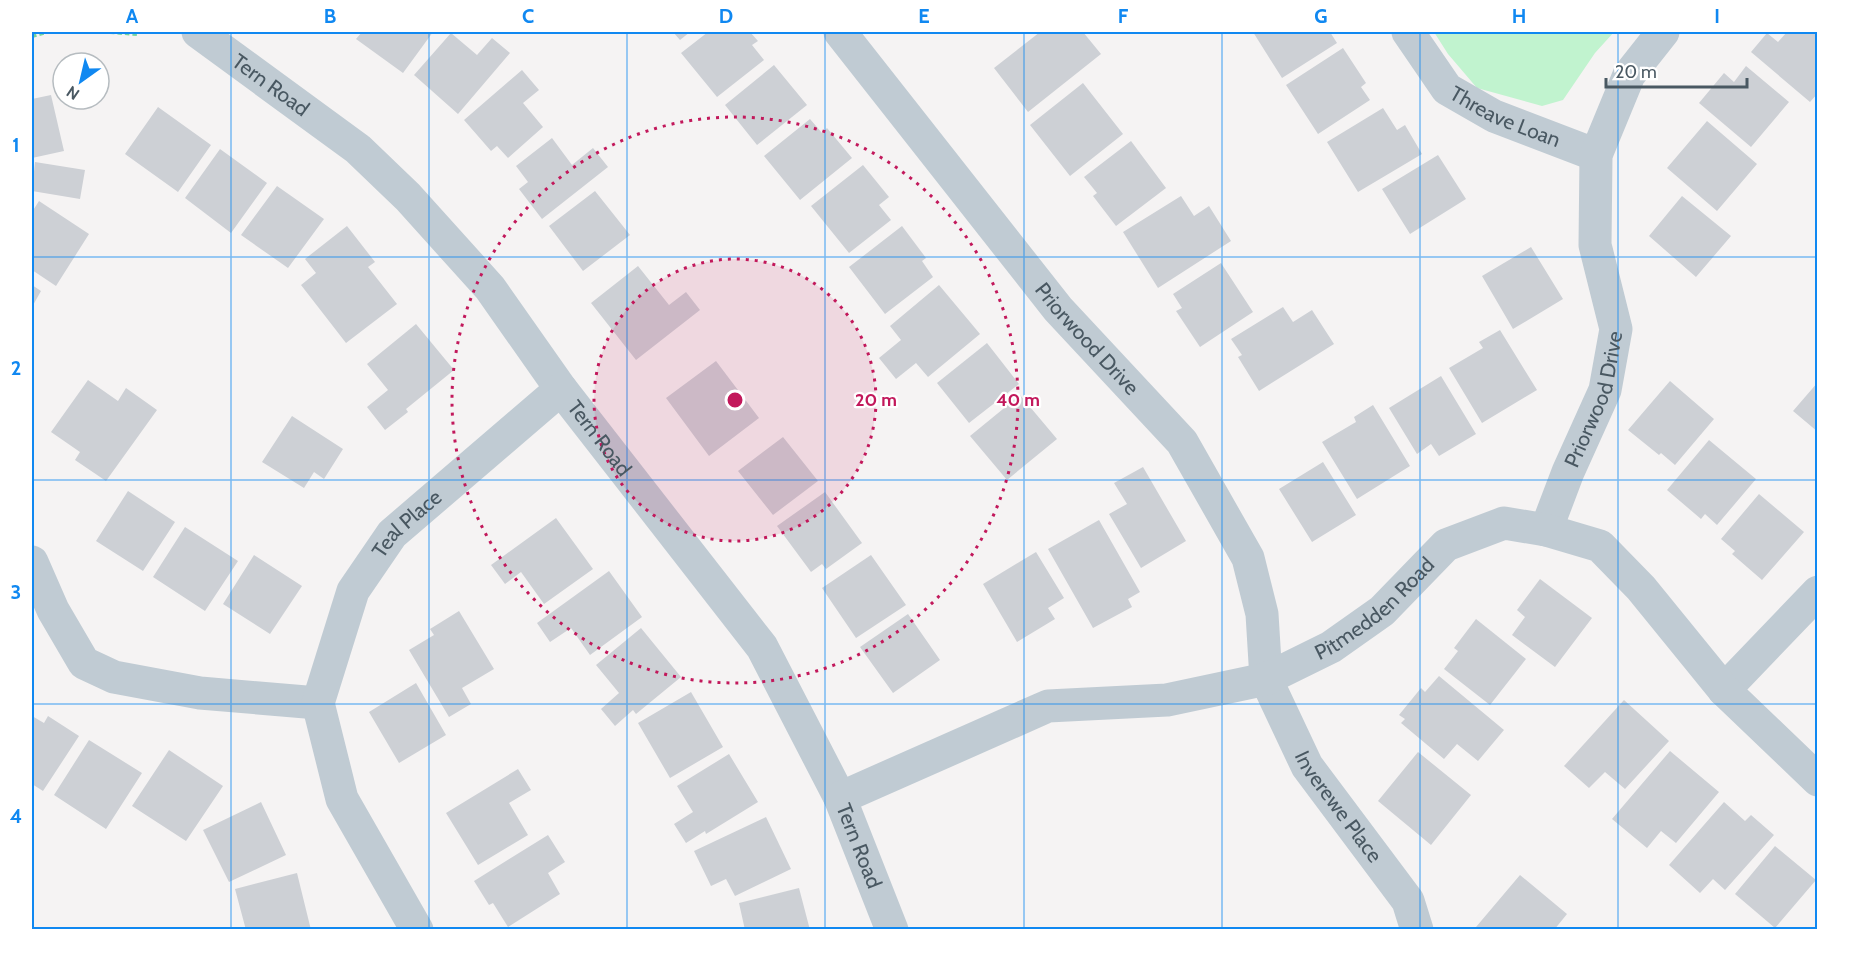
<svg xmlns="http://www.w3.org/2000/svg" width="1849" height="961" viewBox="0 0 1849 961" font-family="Cabin,sans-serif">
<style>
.green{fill:#c1f3cf}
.building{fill:#cdd0d5}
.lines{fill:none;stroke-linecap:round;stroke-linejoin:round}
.path{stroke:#76d49d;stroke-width:4;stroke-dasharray:4.5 3;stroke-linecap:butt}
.street{stroke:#c0cbd3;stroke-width:33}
.grid{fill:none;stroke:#1088f1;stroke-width:1.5;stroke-opacity:0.55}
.ring{fill:none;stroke:#c2185b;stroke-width:3;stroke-dasharray:3 6}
.labels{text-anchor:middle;stroke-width:4.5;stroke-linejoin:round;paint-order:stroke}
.street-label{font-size:21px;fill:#495862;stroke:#fff}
.centre{fill:#c2185b;stroke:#fff;stroke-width:3}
.ring-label{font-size:18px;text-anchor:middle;font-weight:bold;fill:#c2185b;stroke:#fff;stroke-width:4.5;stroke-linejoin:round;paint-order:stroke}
.neatline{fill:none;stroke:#1088f1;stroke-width:2}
.grid-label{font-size:20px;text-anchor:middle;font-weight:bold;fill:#1088f1}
</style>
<rect width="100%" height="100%" fill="#f5f3f3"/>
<path class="green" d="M1434 32H1614L1595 53 1563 100 1542 106 1477 88 1448 54Z"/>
<path class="building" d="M362 32H433L403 73 356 39Z
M673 32H690L680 40Z
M708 32H750L758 41 752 45 764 60 717 97 681 53Z
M1040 32H1083L1101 54 1028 112 994 68Z
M1253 32H1330L1337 43 1282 78Z
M1787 32H1813L1818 35V93L1810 102 1751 52 1767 33 1778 42Z
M451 33 477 55 492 38 510 53 458 114 414 75Z
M1343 48 1366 83 1361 87 1370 100 1318 134 1286 85Z
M774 65 807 105 757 145 725 105Z
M1746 66 1789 102 1751 147 1699 103 1724 73 1734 82Z
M522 70 539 90 523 103 543 127 508 158 497 146 491 151 464 120Z
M1083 83 1123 134 1070 176 1030 125Z
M51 95 64 151 32 158V99Z
M158 107 211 145 178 192 125 154Z
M1383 108 1397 130 1405 125 1422 154 1358 192 1327 142Z
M810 119 822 133 827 128 852 158 800 200 764 156Z
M1707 121 1757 164 1717 211 1667 168Z
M552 138 572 165 593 148 608 167 542 219 519 189 528 182 516 166Z
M1131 141 1166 188 1116 226 1093 196 1097 193 1084 177Z
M220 149 267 183 231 233 185 198Z
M1438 155 1466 199 1410 234 1382 189Z
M35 162 85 170 80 199 32 191Z
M863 165 889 197 879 205 891 220 849 253 811 206Z
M277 186 324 219 288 268 241 235Z
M595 191 630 235 583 271 549 226Z
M1181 196 1194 216 1209 206 1231 241 1158 288 1123 232Z
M1682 196 1731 236 1696 277 1649 236Z
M39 201 89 234 56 286 32 270V212Z
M347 226 375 262 368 267 397 304 346 343 301 285 316 273 305 259Z
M902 226 926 258 922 261 933 277 885 314 849 267Z
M1531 247 1563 299 1513 329 1482 276Z
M1221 263 1253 312 1200 347 1176 311 1182 308 1173 294Z
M638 266 669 305 686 292 700 310 636 360 591 303Z
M32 285 41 291 32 307Z
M939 285 980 334 928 377 916 363 896 379 879 358 901 340 890 326Z
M1283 307 1293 322 1312 310 1334 344 1259 391 1238 357 1242 355 1231 339Z
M416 324 454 370 406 409 408 412 385 430 367 407 388 390 367 364Z
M1500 330 1537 390 1482 423 1449 368 1483 348 1479 342Z
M987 343 1019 384 969 423 937 383Z
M716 361 759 418 709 456 666 398Z
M1441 376 1476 434 1439 456 1431 444 1417 454 1389 408Z
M88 380 118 401 126 388 157 410 106 481 75 460 80 452 51 432Z
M1670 381 1714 419 1675 465 1661 453 1659 455 1628 430Z
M1818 382V432L1793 411Z
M1020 395 1057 439 1007 480 970 436Z
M1373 405 1410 466 1357 499 1322 442 1356 422 1354 417Z
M292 416 343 449 324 479 314 472 304 488 262 462Z
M783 437 818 481 773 515 738 471Z
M1709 440 1756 479 1717 525 1705 514 1701 519 1667 490Z
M1323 462 1356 515 1312 542 1279 489Z
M1143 467 1186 541 1141 568 1109 514 1127 504 1114 483Z
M128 491 175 522 143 571 96 541Z
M825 492 862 543 826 569 822 564 811 572 777 526Z
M1759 494 1804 532 1762 580 1732 554 1735 551 1721 539Z
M556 518 593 569 544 604 521 572 505 584 491 565Z
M1099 520 1140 592 1128 599 1132 607 1093 628 1048 549Z
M185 527 238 561 205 611 153 577Z
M1036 552 1064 598 1048 608 1055 619 1017 642 983 584Z
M254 555 302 586 270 634 223 604Z
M871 555 906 605 856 638 822 588Z
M609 571 642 617 590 655 571 628 550 642 537 623Z
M1540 579 1592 618 1555 667 1512 635 1525 617 1517 610Z
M459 611 494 669 462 688 471 704 449 717 409 650 434 635 430 629Z
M908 614 940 660 893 693 860 647Z
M1476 619 1526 659 1490 705 1444 669 1458 651 1454 648Z
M641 628 681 677 636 714 633 710 615 726 601 709 619 693 596 665Z
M1439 676 1504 730 1478 761 1457 744 1444 759 1401 723 1405 719 1399 715 1421 688 1425 692Z
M416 683 446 735 399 763 369 712Z
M691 692 723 747 670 778 638 723Z
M1624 700 1669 741 1625 789 1605 772 1589 788 1564 766Z
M32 716 44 723 48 716 79 736 43 791 32 784Z
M89 740 142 773 106 829 54 795Z
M169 750 223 786 186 841 132 806Z
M1670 751 1719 792 1676 843 1661 831 1647 848 1612 819Z
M1418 752 1471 795 1431 845 1378 801Z
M729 754 758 802 706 834 705 831 686 843 674 824 693 812 677 786Z
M518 769 531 790 509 803 528 835 478 865 446 813Z
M261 802 286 855 229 882 203 830Z
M1724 802 1745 821 1751 815 1774 835 1725 890 1713 879 1700 893 1669 865Z
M766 817 791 869 735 896 726 879 711 886 694 851Z
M548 835 565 862 548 873 560 894 508 927 493 903 489 905 474 881Z
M1775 846 1816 880 1775 928 1735 894Z
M297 873 311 930H246L235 889Z
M1520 875 1567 914 1554 930H1480L1476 927Z
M799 888 810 930H745L739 903Z"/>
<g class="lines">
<path class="path" d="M110 32 137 34 139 32
M32 36 47 32"/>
<g class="street">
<path id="s1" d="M198 32 358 149 408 197 490 288 561 389 762 647 840 798 892 930"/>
<path id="s2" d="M840 32 1058 309 1182 442 1248 558 1262 614 1266 679 1307 766 1408 901 1417 930"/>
<path id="s3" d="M1408 32 1447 89 1494 116 1596 155"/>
<path id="s4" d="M1546 530 1568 472 1605 390 1616 329 1595 245 1596 155 1629 75 1663 32"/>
<path d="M32 562 53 610 84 663 114 677 200 693 318 703"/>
<path d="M1724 690 1818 592"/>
<path id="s5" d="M840 798 1048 706 1167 700 1266 679 1331 647 1382 611 1446 545 1504 523 1546 530 1600 546 1641 588 1724 690 1818 780"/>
<path id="s6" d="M417 930 342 799 318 703 353 591 392 534 561 389"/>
</g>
</g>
<path class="grid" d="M231 32V930M429 32V930M627 32V930M825 32V930M1024 32V930M1222 32V930M1420 32V930M1618 32V930M32 257H1818M32 480H1818M32 704H1818"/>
<circle cx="735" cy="400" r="141" fill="#c2185b" fill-opacity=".12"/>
<g class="ring">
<circle cx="735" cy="400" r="141"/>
<circle cx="735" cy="400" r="283"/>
</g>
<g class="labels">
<g class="street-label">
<text dy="7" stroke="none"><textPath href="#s1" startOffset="90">Tern Road</textPath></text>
<text dy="7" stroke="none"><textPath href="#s3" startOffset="134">Threave Loan</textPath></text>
<text dy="7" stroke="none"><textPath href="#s2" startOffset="394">Priorwood Drive</textPath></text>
<text dy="7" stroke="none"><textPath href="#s4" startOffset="140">Priorwood Drive</textPath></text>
<text dy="7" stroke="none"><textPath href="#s1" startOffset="576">Tern Road</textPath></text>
<text dy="7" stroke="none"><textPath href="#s6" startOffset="454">Teal Place</textPath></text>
<text dy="7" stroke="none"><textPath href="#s5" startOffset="578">Pitmedden Road</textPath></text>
<text dy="7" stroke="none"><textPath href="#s2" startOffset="938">Inverewe Place</textPath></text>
<text dy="7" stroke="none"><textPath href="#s1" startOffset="1062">Tern Road</textPath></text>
</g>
</g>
<circle cx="735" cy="400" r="9" class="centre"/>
<g class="ring-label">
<text x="876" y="406">20 m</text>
<text x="1018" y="406">40 m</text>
</g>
<rect width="1849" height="961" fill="none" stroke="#ffffff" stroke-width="66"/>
<g transform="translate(81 81) rotate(214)"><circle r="28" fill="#ffffff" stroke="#b6bcc0" stroke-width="1.5"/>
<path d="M0-4.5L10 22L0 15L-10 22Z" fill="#1088f1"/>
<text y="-9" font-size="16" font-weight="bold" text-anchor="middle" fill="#495862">N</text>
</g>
<path d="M1606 78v9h141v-9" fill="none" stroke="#495862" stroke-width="3"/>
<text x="1615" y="78" font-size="18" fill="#495862" stroke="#ffffff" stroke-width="4.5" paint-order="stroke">20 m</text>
<rect x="33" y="33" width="1783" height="895" class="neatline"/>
<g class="grid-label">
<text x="132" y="23">A</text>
<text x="330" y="23">B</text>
<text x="528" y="23">C</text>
<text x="726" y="23">D</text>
<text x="924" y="23">E</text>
<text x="1123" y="23">F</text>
<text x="1321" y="23">G</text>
<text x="1519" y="23">H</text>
<text x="1717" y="23">I</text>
<text x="16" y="152">1</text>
<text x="16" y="375">2</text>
<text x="16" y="599">3</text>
<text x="16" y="823">4</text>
</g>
</svg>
